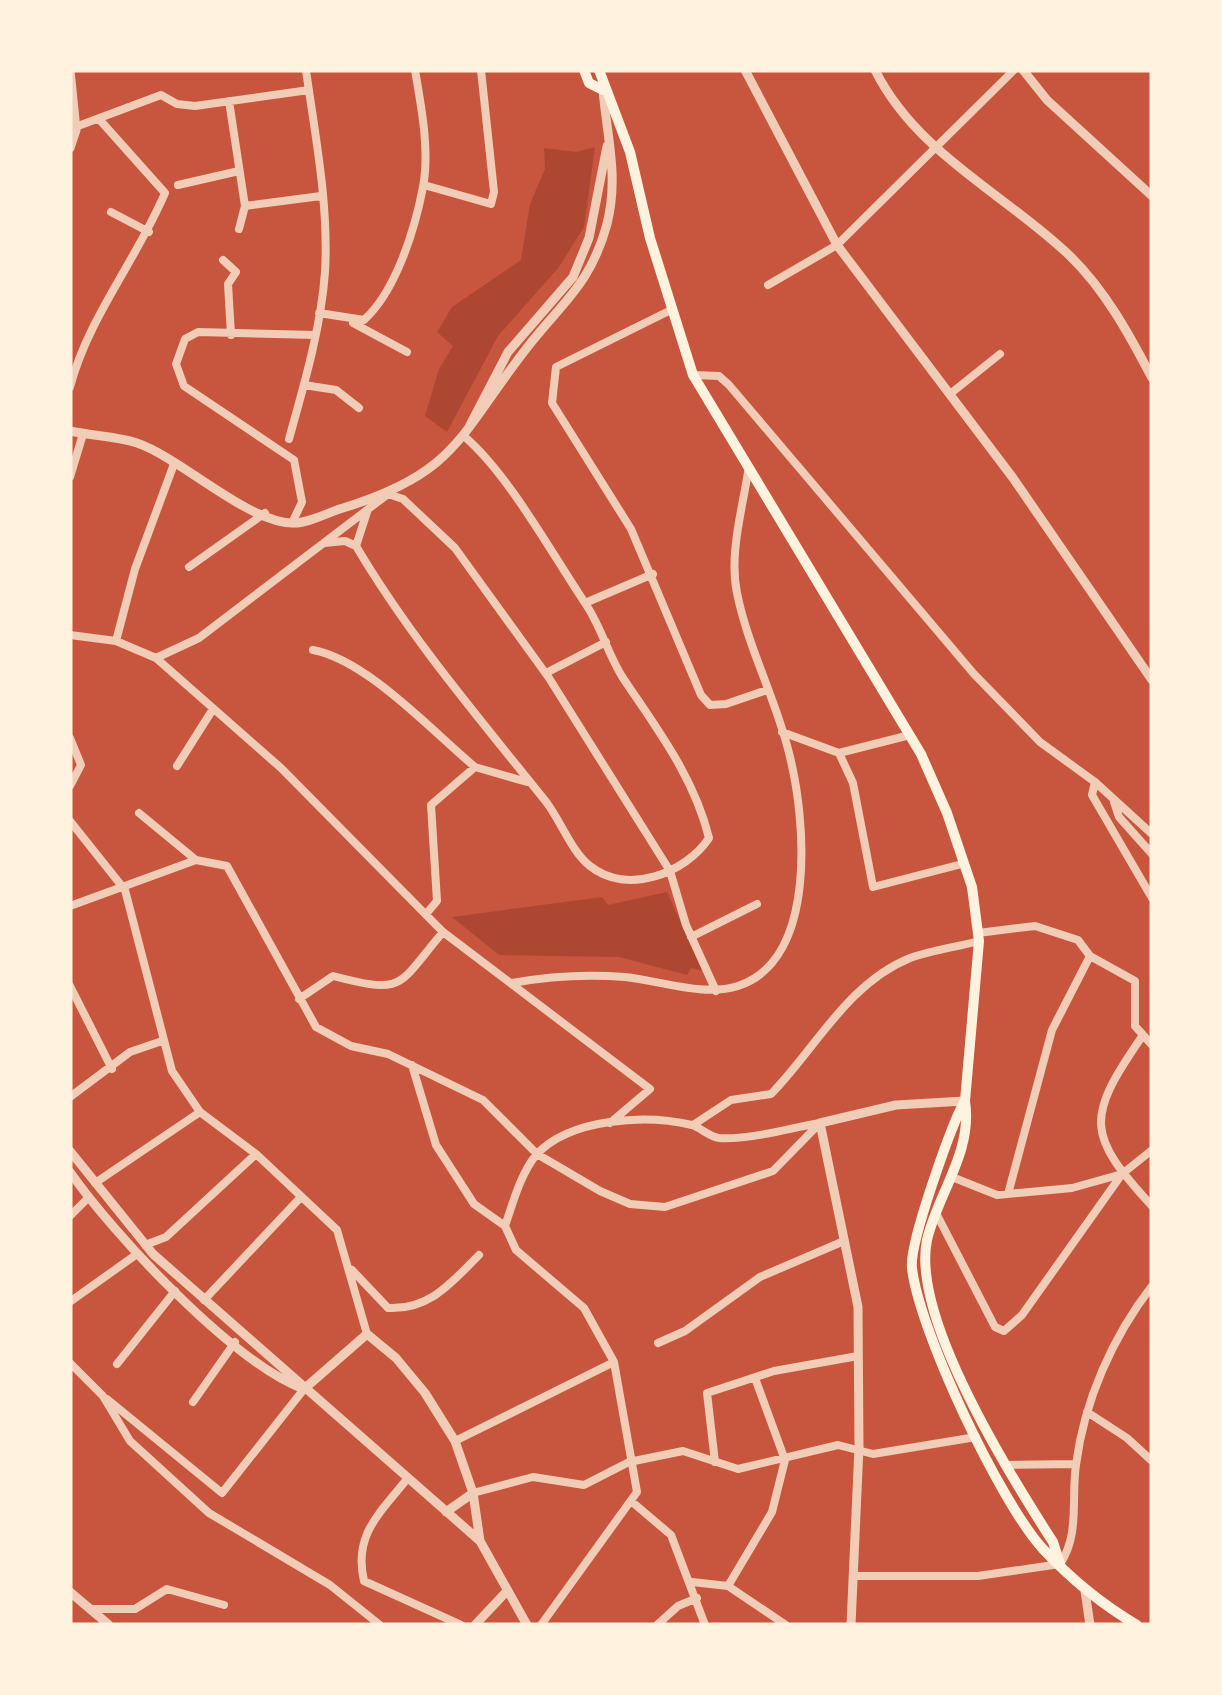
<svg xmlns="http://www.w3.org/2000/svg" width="1222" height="1695" viewBox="0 0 1222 1695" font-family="'Asap Condensed',sans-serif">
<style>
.green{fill:#ae4732}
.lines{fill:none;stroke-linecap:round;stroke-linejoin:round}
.minor{stroke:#f1ccb7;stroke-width:8}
.tertiary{stroke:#f1ccb7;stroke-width:9}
.secondary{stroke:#fff3e0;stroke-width:10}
</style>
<rect width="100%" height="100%" fill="#c8553d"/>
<path class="green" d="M595 147 584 227 559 267 498 336 447 432 425 416 439 369 453 346 437 332 452 307 521 260 530 204 545 169 544 148 576 152Z
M667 892 703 971 691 968 687 975 619 957 499 955 452 917 602 897 608 905Z"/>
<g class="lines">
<path class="minor" d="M229 101 245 206
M70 129 161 95 177 104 195 106 309 90
M178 185 239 171
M424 185 491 204 494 192 481 70
M111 212 149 232
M239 229 245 206 321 196
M223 260 236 272 228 284 231 335
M768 285 837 245 1014 70
M671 310 556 367 552 403 631 529 701 695 710 705 726 704 767 690
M319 313 364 320C396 291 415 229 423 187 430 150 421 106 415 70
M353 323 407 352
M693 375 719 376 729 385 974 674 1040 742 1095 782 1152 834
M304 385 336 390 359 408
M70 387C88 318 137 259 165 193L99 119
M950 394 1000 354
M289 439C304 385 321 328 325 272 329 205 315 135 306 70
M70 477 83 434
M292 523 302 502 294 460 184 386 176 364 185 339 198 332 315 335
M324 543 345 541 356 546C411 639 480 719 547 803 561 822 572 852 590 866 627 896 686 873 709 838 694 777 657 729 623 678 608 655 601 626 585 603 552 554 509 475 465 437
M356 546 367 512
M189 567 265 513
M585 603 653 574
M70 635 116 641 156 658 281 768 443 932 650 1089 610 1123
M116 641 135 569 174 464
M313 650C367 660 432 731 475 767
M156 658 199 638 388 494 403 499 455 548 549 678 670 871 686 925 716 991
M546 673 606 642
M782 732 839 753
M70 738 81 765 70 786
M839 753 853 783 873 887 962 864
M839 753 910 735
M177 766 213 709
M1095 782 1092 795 1152 898
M1114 802 1119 817 1152 854
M139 813 196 860 227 866 316 1027 351 1046 388 1054 483 1100 537 1154 600 1191 630 1204 665 1207 773 1171 820 1123
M70 821 125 890 172 1071 200 1112 256 1154 337 1230 367 1334
M70 906 196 860
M426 914 437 901 431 805 475 767 527 782
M978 933 1035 926 1078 940 1090 956 1135 981V1026L1152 1045
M691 937 757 904
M512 983C550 976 586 974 625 977 661 981 704 997 738 986 818 960 806 819 789 753 776 699 748 648 737 593 729 554 742 511 748 472
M70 986 112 1069
M299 999 333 976C406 995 397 986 443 932
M1141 1038C1085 1119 1087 1135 1152 1206
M412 1065 436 1145 474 1204 505 1226 516 1250 584 1308 614 1362 637 1492 541 1625
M70 1097 130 1052 162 1041
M693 1125 731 1100 771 1094C815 1049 848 983 910 958 932 950 957 947 979 941
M952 1177 997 1195 1072 1188 1122 1174
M95 1183 200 1112
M1008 1194 1052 1030 1090 956
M937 1215 995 1327 1004 1331 1022 1315 1122 1174 1152 1150
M70 1216 88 1198
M505 1226C513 1203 520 1175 536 1155 570 1118 646 1114 692 1125 701 1128 710 1137 719 1138 751 1140 789 1128 820 1123
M145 1245 166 1237 256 1154
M352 1270 388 1308C430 1310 452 1282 479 1255
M204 1300 301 1197
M71 1301 137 1254
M658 1343 685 1331 760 1277 844 1241
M70 1363 103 1396 130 1441 209 1513 330 1585 380 1625
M117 1364 175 1291
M107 1399 222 1493 304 1389
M193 1402 235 1342
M1087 1412 1127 1438 1152 1461
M455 1441 614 1362
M715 1462 707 1393 774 1371 858 1356
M1006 1465 1076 1464
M407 1479C380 1513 353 1535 364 1581L461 1625
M473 1493 533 1477 584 1485 629 1462 683 1451 738 1469 838 1445 873 1454 976 1437
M631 1501 671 1535 705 1625
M853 1576H978L1060 1564C1080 1535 1071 1498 1076 1465 1084 1401 1113 1336 1152 1286
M692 1582 728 1586 786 1625
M728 1586 772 1512 785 1460 755 1378
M91 1609H135L167 1589 224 1605
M657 1625 678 1606 697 1598"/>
<path class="tertiary" d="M745 70 837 245 1013 478 1152 680
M875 70C917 154 1004 193 1070 256 1105 290 1129 334 1152 378
M1023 70 1047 100 1152 196
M70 148 76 130 70 70
M470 425 508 352 573 277 589 238 607 146
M70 431C92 436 116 436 137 443 181 458 247 522 292 523 307 524 329 512 343 508 457 473 459 435 526 349 562 302 590 286 607 224 619 176 607 138 603 90
M70 1151 153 1254 480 1541
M70 1172C114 1235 231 1360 301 1388
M304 1389 367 1334 396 1358 425 1393 455 1441 473 1493 480 1541 527 1625
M446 1512 473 1493
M1085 1591 1090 1625
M70 1592 109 1625
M475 1625 506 1592
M851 1625 859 1447 858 1307 820 1123 896 1105 965 1101"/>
<path class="secondary" d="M584 70 589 83 603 90
M599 70 630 152 650 238 693 375 921 754 947 813 972 887 979 941 965 1101C973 1152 938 1193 927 1240 911 1317 1011 1477 1053 1542L1060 1564
M964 1102C951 1127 909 1243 912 1268 919 1331 1000 1502 1043 1549 1072 1580 1101 1604 1137 1625"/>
</g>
<rect width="1222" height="1695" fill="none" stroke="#fff3e0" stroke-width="145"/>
</svg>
